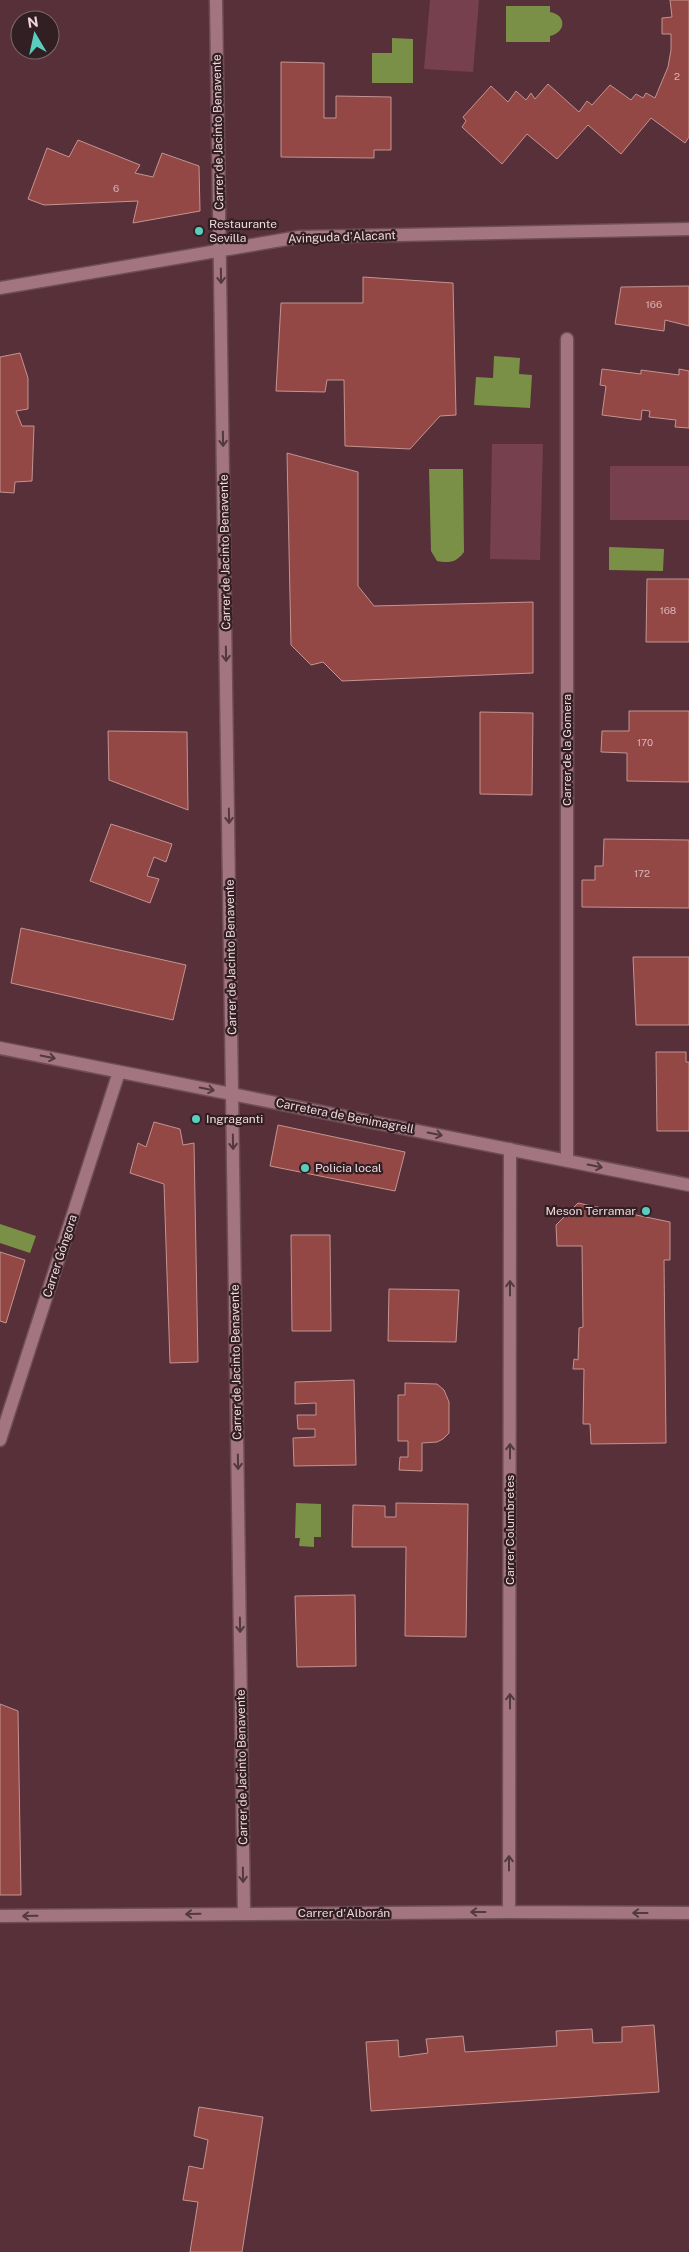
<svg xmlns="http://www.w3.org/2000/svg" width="689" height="2252" viewBox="0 0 689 2252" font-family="'Public Sans',sans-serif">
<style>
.green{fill:#76404f}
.water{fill:#7a9047}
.building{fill:#934846;stroke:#c49490}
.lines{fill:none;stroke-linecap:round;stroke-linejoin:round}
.minor-casing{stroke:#6e4d56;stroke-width:15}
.minor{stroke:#a27580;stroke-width:12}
.oneway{stroke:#53393f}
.poi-dot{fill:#59cebe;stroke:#311f23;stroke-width:2}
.labels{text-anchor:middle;stroke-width:4.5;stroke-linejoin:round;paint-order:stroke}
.number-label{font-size:10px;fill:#dab3b7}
.street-label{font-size:12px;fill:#f1d7dd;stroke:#311f23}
.poi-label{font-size:12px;fill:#f1d7dd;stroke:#311f23;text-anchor:start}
</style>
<rect width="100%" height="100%" fill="#57303a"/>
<path class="green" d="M430 0H479L473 72 424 69Z
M492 444H543L540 560 490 559Z
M610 466H689V520H610Z"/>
<path class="water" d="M506 6H550V12C567 15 566 32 550 36V42H506Z
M392 38 413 39V83H372V53H392Z
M494 356 520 358 519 374 532 375 530 408 474 405 476 377 493 378Z
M429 469H463L464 552C456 563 449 563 437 561L431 551Z
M609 547 664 549 663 571 609 570Z
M0 1224 36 1236 30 1253 0 1243Z
M296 1503 321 1504V1537H314V1547L299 1546 300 1538H295Z"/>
<path class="building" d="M670 0H689V137L685 143 651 118 621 154 588 125 557 159 527 134 502 164 462 127 466 121 463 117 491 86 508 102 516 91 526 100 531 93 535 99 548 84 579 112 587 101 592 105 610 85 631 100 636 94 643 98 646 93 655 98 668 67 671 50V34H662V18L672 17Z
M281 62 324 63V118H336V96L391 97V150H374V158L281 157Z
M78 140 140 165 135 173 153 177 162 153 199 166 200 211 133 223 138 201 44 205 28 199 47 148 69 157Z
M363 277 453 283 456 415 440 416 410 449 345 446 344 380H327L325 392 276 391 281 303H363Z
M689 286V326L665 320 664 331 615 324 621 287Z
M20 353 28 378V409L16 411 22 426H34L32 481 15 482 14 493 0 492V357Z
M602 369 641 374V370L679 375V369L689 371V428L675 427 676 420 649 417 650 411 642 410 641 420 602 415 606 386 600 385Z
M287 453 358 472V586L374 606 533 602V673L342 681 323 662 311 665 291 645Z
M647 579H689V642H646Z
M629 711H689V782L627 781V753L601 752 602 731H629Z
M480 712 533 713 532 795 480 794Z
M108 731 187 732 188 810 109 780Z
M111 824 172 844 166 862 154 857 147 876 159 879 150 903 90 881Z
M604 839 689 840V908L582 907V880H595V866H603Z
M21 928 186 965 173 1020 11 983Z
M633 957H689V1025H636Z
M656 1052H686V1062H689V1131H657Z
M154 1122 180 1129 183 1145 194 1143 198 1362 170 1363 164 1184 130 1173 138 1143 146 1147Z
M278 1125 405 1152 395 1191 270 1166Z
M578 1203 670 1222V1260H664L666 1443 591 1444 590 1424H583L584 1369H573L574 1359 578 1360 579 1328 583 1327 582 1246H557L556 1225Z
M291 1235H330L331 1331H292Z
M0 1252 25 1260 6 1323 0 1321Z
M389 1289 459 1290 456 1342 388 1341Z
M354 1380 356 1465 294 1466 293 1438 315 1437V1429H298L297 1415H316V1403L295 1404V1382Z
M405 1383 437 1384 444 1390 449 1402V1433L443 1439 437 1442 422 1443V1471L399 1470 400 1457H408V1441H398V1395H405Z
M396 1503 468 1504 466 1637 405 1636 406 1547H352L353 1505 385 1506V1517H396Z
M355 1595 356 1666 297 1667 295 1596Z
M0 1704 18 1711 21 1895H0Z
M654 2025 659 2092 371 2111 366 2042 398 2040 399 2057 428 2053 426 2039 463 2036 465 2052 557 2046 556 2031 592 2029 593 2043 622 2042V2027Z
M199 2107 263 2117 242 2252H190L198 2202 183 2200 189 2166 203 2169 208 2140 194 2136Z"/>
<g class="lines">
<defs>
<path id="minor" d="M216 0 244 1913
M0 288 299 237 689 229
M567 339V1161
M0 1048 689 1185
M0 1440 119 1072
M509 1912 510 1149
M0 1916 509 1912 689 1913"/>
</defs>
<use href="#minor" class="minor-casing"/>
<use href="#minor" class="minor"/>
</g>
<defs><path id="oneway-shaft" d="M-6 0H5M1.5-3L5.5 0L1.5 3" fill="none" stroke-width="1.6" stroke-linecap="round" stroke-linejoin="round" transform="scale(1.25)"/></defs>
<g class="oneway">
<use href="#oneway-shaft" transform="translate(221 276) rotate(89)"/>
<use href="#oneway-shaft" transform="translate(223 439) rotate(89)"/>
<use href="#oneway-shaft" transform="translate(226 654) rotate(89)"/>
<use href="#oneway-shaft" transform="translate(229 816) rotate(89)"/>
<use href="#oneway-shaft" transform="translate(48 1057) rotate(11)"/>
<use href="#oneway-shaft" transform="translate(207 1089) rotate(11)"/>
<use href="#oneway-shaft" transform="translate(435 1134) rotate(11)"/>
<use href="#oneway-shaft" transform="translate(233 1142) rotate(89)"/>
<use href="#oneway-shaft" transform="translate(595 1166) rotate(11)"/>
<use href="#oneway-shaft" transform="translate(510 1288) rotate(-90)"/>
<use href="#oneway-shaft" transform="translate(510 1451) rotate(-90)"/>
<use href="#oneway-shaft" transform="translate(238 1462) rotate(89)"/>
<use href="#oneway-shaft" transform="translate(240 1625) rotate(89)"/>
<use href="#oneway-shaft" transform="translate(510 1701) rotate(-90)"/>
<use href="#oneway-shaft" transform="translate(509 1863) rotate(-90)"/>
<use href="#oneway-shaft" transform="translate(243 1875) rotate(89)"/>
<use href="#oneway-shaft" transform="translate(478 1912) rotate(180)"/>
<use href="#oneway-shaft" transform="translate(640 1913) rotate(-180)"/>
<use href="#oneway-shaft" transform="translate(193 1914) rotate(179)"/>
<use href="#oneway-shaft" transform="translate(30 1916) rotate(179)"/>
</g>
<g class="poi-dot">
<circle cx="199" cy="231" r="5"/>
<circle cx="196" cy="1119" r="5"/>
<circle cx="305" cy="1168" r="5"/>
<circle cx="646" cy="1211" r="5"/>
</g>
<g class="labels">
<g class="number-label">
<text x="677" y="80">2</text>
<text x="116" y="192">6</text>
<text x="654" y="308">166</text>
<text x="668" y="614">168</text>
<text x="645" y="746">170</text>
<text x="642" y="877">172</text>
</g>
<g class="street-label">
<text transform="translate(218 132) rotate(-91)" y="4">Carrer de Jacinto Benavente</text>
<text transform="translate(342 237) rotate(-2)" y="4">Avinguda d'Alacant</text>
<text transform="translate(225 552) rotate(-91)" y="4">Carrer de Jacinto Benavente</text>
<text transform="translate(567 750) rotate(-90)" y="4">Carrer de la Gomera</text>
<text transform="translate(231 957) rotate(-91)" y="4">Carrer de Jacinto Benavente</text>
<text transform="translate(345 1116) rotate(11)" y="4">Carretera de Benimagrell</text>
<text transform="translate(60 1256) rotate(-72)" y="4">Carrer Góngora</text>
<text transform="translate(236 1362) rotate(-91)" y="4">Carrer de Jacinto Benavente</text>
<text transform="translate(510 1530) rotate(-90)" y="4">Carrer Columbretes</text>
<text transform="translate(242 1767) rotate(-91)" y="4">Carrer de Jacinto Benavente</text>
<text x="344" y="1917">Carrer d'Alborán</text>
</g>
<g class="poi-label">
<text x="209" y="228">Restaurante<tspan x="209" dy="14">Sevilla</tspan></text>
<text x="206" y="1123">Ingraganti</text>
<text x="315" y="1172">Policia local</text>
<text x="636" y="1215" text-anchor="end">Meson Terramar</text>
</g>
</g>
<g transform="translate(35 35) rotate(351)"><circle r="24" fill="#311f23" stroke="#7e696d"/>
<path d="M0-4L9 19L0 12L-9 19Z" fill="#59cebe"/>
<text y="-8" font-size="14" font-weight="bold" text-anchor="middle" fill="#f1d7dd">N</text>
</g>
</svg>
